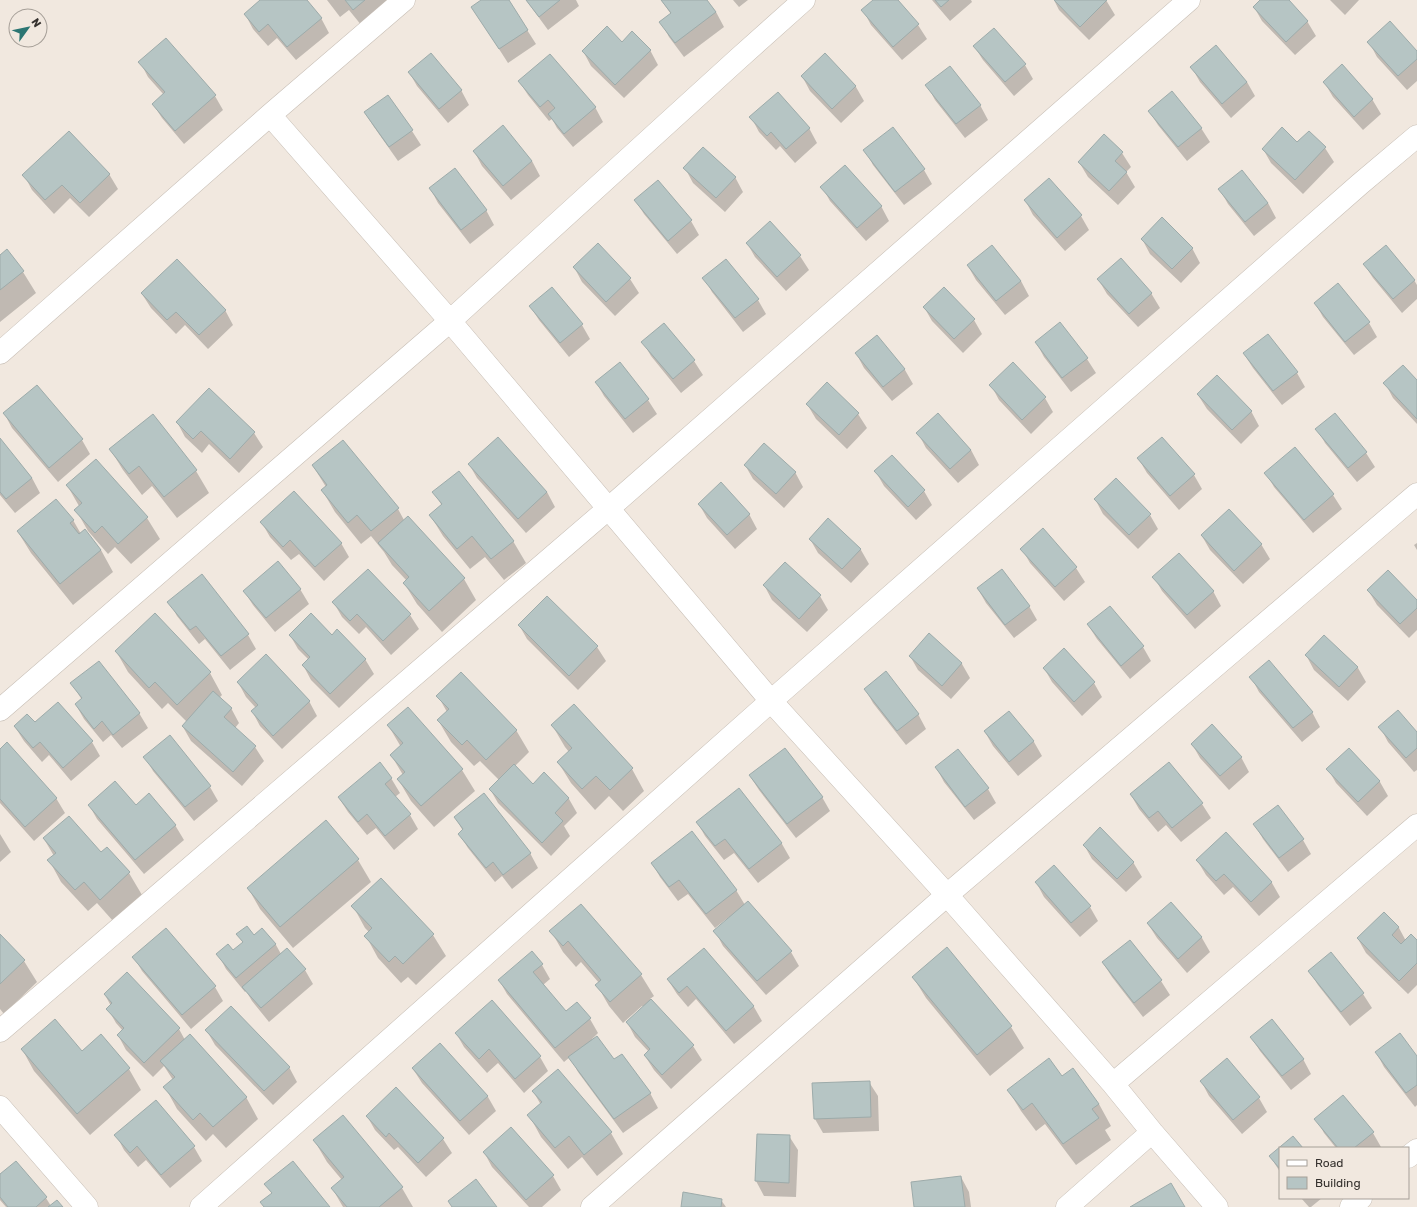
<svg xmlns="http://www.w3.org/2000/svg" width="1417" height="1207" viewBox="0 0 1417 1207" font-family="Rubik,sans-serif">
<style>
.shadow{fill:#0003}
.building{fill:#b6c5c4;stroke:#9dabaa}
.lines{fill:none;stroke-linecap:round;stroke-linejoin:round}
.minor-casing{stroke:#c7beb5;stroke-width:23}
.minor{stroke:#fff;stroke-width:22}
</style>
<rect width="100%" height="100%" fill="#f1e8df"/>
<path class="shadow" d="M262 0H306L321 18 329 33 296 60 277 38 268 46 253 29 245 14Z
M327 0H393L366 31 349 10 340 17Z
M483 0H508L536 44 508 63 481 21Z
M526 0H576L579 6 548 30Z
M661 0H706L716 12 724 27 684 57 669 37 661 22 671 14Z
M733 0H748L739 7Z
M875 0H897L918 25 927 39 902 60 871 25 863 10Z
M932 0H971L972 2 950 21Z
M1054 0H1106L1115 15 1089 40 1059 10Z
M1262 0H1288L1307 21 1316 36 1295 55 1262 21 1254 7Z
M1330 0H1359L1345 15Z
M1369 42 1417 52V81L1407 90 1377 57Z
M622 43 650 50 658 65 624 98 591 66 583 51Z
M974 46 1025 65 1033 79 1014 96 983 60Z
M825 55 856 87 864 101 841 123 810 91 802 76Z
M140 62 215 96 223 110 184 144 162 118 153 104 164 95 148 77Z
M1192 68 1247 82 1255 96 1231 118 1200 82Z
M409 72 461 90 469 105 448 123 417 86Z
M519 81 595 107 603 122 573 147 557 128 552 119 549 121 528 95Z
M1324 82 1372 99 1381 114 1363 130 1333 97Z
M927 85 980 105 988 120 965 138 935 100Z
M388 97 412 131 421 145 398 161 374 127 365 113Z
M1149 111 1201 128 1210 142 1187 161 1158 125Z
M751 117 809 128 817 143 795 163 780 146 776 150 759 132Z
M1309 132 1325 148 1334 162 1303 194 1271 163 1263 149 1297 144Z
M1104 136 1122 153 1131 167 1126 172 1135 187 1118 205 1088 177 1079 162Z
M865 150 924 170 932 184 904 205 873 165Z
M474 151 532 161 540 176 511 200 482 166Z
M685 168 735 177 743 192 725 212 693 183Z
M109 174 118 189 89 217 70 198 54 214 32 190 24 175Z
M658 181 691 221 699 235 677 254 644 214 635 200Z
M822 187 881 206 889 221 866 241 830 201Z
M430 188 486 210 494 225 470 244 438 203Z
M1220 190 1268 203 1276 218 1254 236 1228 204Z
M1025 200 1081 216 1089 230 1065 251 1033 215Z
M770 222 800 256 809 270 786 291 755 257 747 243Z
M1142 239 1192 248 1200 263 1181 283 1150 254Z
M598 245 630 279 639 293 615 316 582 282 574 267Z
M0 256 23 272 36 293 0 322Z
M1364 264 1414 280 1417 285V299L1402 313 1373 278Z
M968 266 1021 281 1029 296 1005 315 976 280Z
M704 278 758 300 766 314 743 332 712 292Z
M1098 279 1151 293 1160 308 1138 327 1107 294Z
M551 288 582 325 590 339 569 357 539 320 530 306Z
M142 294 225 310 233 325 208 349 185 325 176 334 151 308Z
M1315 303 1369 323 1377 337 1354 355 1323 317Z
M924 307 974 320 982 334 963 353 932 321Z
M1060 324 1087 359 1096 373 1071 392 1044 357 1036 342Z
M876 336 905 370 913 384 892 401 864 368 856 353Z
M643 342 694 361 703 375 681 393 651 356Z
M1244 354 1297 373 1305 387 1282 405 1253 368Z
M619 363 648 400 657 414 633 433 604 396 596 382Z
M1013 364 1045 398 1053 412 1031 434 999 400 991 385Z
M1417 382V424L1393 398 1385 383Z
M827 384 858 414 867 428 847 449 816 419 807 404Z
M37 386 82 440 90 454 58 482 12 428 4 413Z
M209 389 254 433 263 447 239 473 209 444 202 453 185 437 177 422Z
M1198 395 1251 411 1259 426 1241 444 1207 409Z
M1335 414 1366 453 1375 467 1357 482 1325 443 1317 429Z
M152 416 196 471 209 493 177 518 152 486 142 495 123 470 110 449Z
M918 433 971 450 979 465 958 483 926 448Z
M0 440 32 478 40 493 15 513 0 495Z
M343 441 398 509 404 520 464 579 476 600 442 632 417 604 404 583 407 581 392 565 384 552 371 536 361 544 335 512 322 490 326 487 313 466Z
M1295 449 1333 495 1342 509 1313 533 1274 487 1266 473Z
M1138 458 1194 475 1202 489 1179 510 1147 473Z
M96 460 147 518 160 539 131 564 115 547 108 554 88 531 76 510 79 506 67 485Z
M469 464 547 492 555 507 526 533 477 478Z
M745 465 795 472 803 487 784 508 753 479Z
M876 472 924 491 932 505 916 520 884 486Z
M434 492 513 541 526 563 504 580 485 557 470 569 443 536 430 515 442 506Z
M1095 499 1150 515 1158 529 1138 549 1103 514Z
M699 504 749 514 757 529 735 549 707 518Z
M828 519 861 550 869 564 851 583 818 553 810 539Z
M73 520 81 534 101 550 113 572 73 605 31 553 18 532Z
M262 523 341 543 349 557 324 581 299 554 291 560 270 537Z
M1043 530 1076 568 1085 582 1064 601 1030 563 1022 549Z
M1202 536 1261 544 1270 559 1243 584 1210 550Z
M1417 543V550L1414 545Z
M368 570 410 615 419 629 391 655 366 627 359 634 342 617 334 603Z
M202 576 248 635 256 649 230 670 205 639 199 644 177 616 169 602Z
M1154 577 1213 591 1221 606 1195 629 1162 591Z
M764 585 820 596 828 610 807 632 772 600Z
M300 589 309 604 275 632 253 605 244 591Z
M978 589 1029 606 1037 620 1014 638 986 603Z
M1368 590 1417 601V630L1409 638 1377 605Z
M547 597 597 647 606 661 578 690 527 639 519 625Z
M1088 625 1143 647 1151 661 1130 679 1097 639Z
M290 635 332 636 365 659 374 674 339 708 311 680 303 665 309 660 298 649Z
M929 635 962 664 970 678 951 699 918 670 910 656Z
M1324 636 1358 668 1366 682 1348 701 1314 670 1306 655Z
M1064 649 1094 683 1102 697 1082 716 1052 682 1044 668Z
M116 651 210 673 222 695 219 698 231 708 239 723 235 728 255 747 264 761 242 786 191 741 183 727 187 722 168 703 162 709 128 672Z
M1251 677 1312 712 1320 727 1302 742 1259 692Z
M238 682 309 701 317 716 282 749 260 726 252 711 256 708 246 697Z
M72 684 139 713 148 728 122 748 111 735 103 742 84 719 76 705 82 700Z
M865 689 918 714 926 729 906 745 873 703Z
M438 696 516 730 529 752 515 766 533 785 544 774 569 799 577 813 564 826 570 836 551 856 498 803 490 789 499 780 480 761 474 766 451 742 438 720 447 712Z
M574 705 632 769 644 791 623 811 609 796 595 810 571 783 558 762 569 752 565 747 552 725Z
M1009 712 1034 742 1042 756 1018 776 993 746 985 732Z
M35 724 92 742 100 756 71 781 49 755 42 762 24 741 15 727Z
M388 725 462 770 475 791 434 827 411 801 398 779 403 775 391 755 401 747Z
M1380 727 1417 734V770L1414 772 1388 742Z
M170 737 210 787 218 801 194 821 153 771 145 757Z
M1192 744 1241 757 1249 772 1229 790 1200 758Z
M1349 749 1380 782 1388 796 1367 816 1336 783 1328 769Z
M0 750 56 798 65 813 34 841 0 803Z
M936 767 988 789 996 803 974 820 944 782Z
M750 776 822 797 830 811 796 838 759 790Z
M391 778 400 793 395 797 410 815 418 829 394 850 376 828 367 835 348 812 339 798Z
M739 789 782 844 790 858 758 883 734 853 724 860 705 836 697 822Z
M1131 795 1202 804 1211 818 1181 842 1166 825 1158 832 1139 809Z
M89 805 136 806 175 825 184 840 144 874 97 819Z
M1277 807 1303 840 1311 854 1288 872 1263 839 1255 825Z
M455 817 530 853 538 868 512 889 502 876 495 882 468 848 459 834 463 831Z
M326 822 358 860 371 882 293 948 260 909 248 888Z
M1226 833 1272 883 1280 897 1259 916 1233 887 1224 895 1206 875 1197 860Z
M0 834 11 852 0 862Z
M44 839 101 853 107 849 129 873 142 895 113 921 97 903 88 911 61 882 49 860 54 856Z
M1084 845 1133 862 1142 877 1126 892 1092 859Z
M652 863 736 890 745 905 791 952 799 966 766 995 723 946 715 931 730 918 729 917 715 928 688 894 678 901 660 877Z
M1036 882 1090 907 1098 921 1080 937 1044 897Z
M1171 903 1202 938 1210 952 1187 973 1157 938 1148 924Z
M581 905 641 975 654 996 650 999 693 1046 702 1060 671 1089 654 1070 645 1056 649 1052 635 1037 627 1022 644 1007 642 1006 623 1023 609 1006 597 985 599 983 581 962 576 967 563 952 551 931Z
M353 906 433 935 446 956 416 985 408 977 401 983 378 958 366 936 370 933 365 928Z
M1384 913 1399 928 1406 941H1417V985L1408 994 1366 953 1358 939Z
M262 929 276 945 281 954 305 970 313 984 269 1022 252 1001 246 991 245 992 226 969 218 954 233 952 243 943 238 934 254 936Z
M166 930 215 987 223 1001 191 1029 142 971 134 957Z
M0 936 24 961 37 982 4 1014 0 1009Z
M1129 941 1161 981 1170 995 1143 1017 1112 977 1103 963Z
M704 949 754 1007 762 1021 734 1044 696 999 688 1007 677 994 668 980Z
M532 953 542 965 550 979 543 985 566 1013 590 1019 598 1033 592 1039 650 1093 658 1108 623 1133 578 1072 570 1057 564 1062 507 994 499 980Z
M1330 954 1363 994 1372 1008 1350 1026 1318 985 1309 971Z
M127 974 179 1029 185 1040 246 1097 258 1119 226 1148 213 1134 206 1141 177 1109 165 1087 173 1080 164 1066 153 1077 126 1050 118 1035 123 1031 116 1023 108 1009 111 1006 105 995Z
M913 977 1011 1027 1024 1048 990 1076 926 998Z
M207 1031 289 1067 297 1082 273 1105 215 1045Z
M456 1033 540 1057 548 1071 524 1093 498 1063 487 1073 464 1047Z
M100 1036 129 1069 141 1090 90 1135 34 1071 22 1049 82 1052Z
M1251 1037 1303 1059 1311 1074 1291 1090 1260 1051Z
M440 1044 488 1097 496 1111 469 1135 422 1083 413 1069Z
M1376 1052 1417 1057V1105L1415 1107 1384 1067Z
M1062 1077 1099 1104 1111 1126 1105 1130 1111 1140 1076 1165 1045 1124 1036 1131 1021 1111 1008 1090Z
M1201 1081 1259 1098 1267 1112 1242 1134 1209 1096Z
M869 1082 878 1096 879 1131 823 1133 815 1119Z
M396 1088 443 1139 452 1153 426 1177 398 1147 394 1150 375 1130 367 1116Z
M533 1091 611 1133 623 1154 597 1176 582 1157 568 1169 541 1137 529 1115 541 1105Z
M343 1117 402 1188 413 1207H343L332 1188 342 1180 327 1162 314 1140Z
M1316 1119 1373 1133 1381 1147 1380 1148H1336L1324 1133Z
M116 1135 194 1147 202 1161 170 1188 146 1160 138 1167 124 1150Z
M757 1135 789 1136 798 1150 796 1197 764 1196 756 1181Z
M1293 1137 1302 1148H1280V1172L1270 1156Z
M484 1152 553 1176 561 1190 542 1207H529L492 1167Z
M16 1162 46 1198 51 1206 61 1207H6L0 1200V1175Z
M961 1177 969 1192 971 1207H915Z
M1301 1198H1322L1311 1207H1309Z
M721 1200 726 1207H682Z"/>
<path class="building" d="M260 0H307L322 18 287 47 268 24 259 32 244 14Z
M345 0H365L353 10Z
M481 0H509L528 30 499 49 471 7Z
M526 0H560L539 17Z
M661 0H707L716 12 675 43 659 22 671 13Z
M873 0H898L919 24 893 47 861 10Z
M935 0H949L941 7Z
M1054 0H1107L1080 27Z
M1260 0H1289L1308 21 1286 42 1253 7Z
M1390 21 1417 51V59L1398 76 1367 42Z
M607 26 622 42 632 31 651 50 615 85 582 51Z
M994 28 1026 64 1005 82 973 46Z
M166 38 216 95 175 131 152 104 165 92 138 62Z
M1216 45 1247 82 1222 104 1190 67Z
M431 53 462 90 439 109 408 72Z
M825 53 856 86 832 109 801 76Z
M550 54 596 107 564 134 548 114 555 108 548 100 540 107 518 81Z
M1342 64 1373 99 1354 117 1323 82Z
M950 66 981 105 956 124 925 85Z
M1172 91 1202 128 1178 147 1148 111Z
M778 92 810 128 786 149 771 132 767 136 749 117Z
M388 95 413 130 389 147 364 112Z
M503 125 532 161 503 186 473 151Z
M893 127 925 169 895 192 863 150Z
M1282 127 1297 142 1309 131 1326 147 1295 180 1262 149Z
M69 131 110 174 80 203 62 185 45 200 22 175Z
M1104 134 1123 152 1115 161 1127 172 1109 191 1078 162Z
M703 147 736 177 716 198 683 168Z
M845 165 882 206 857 228 820 187Z
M455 168 487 210 461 230 429 188Z
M1242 170 1268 203 1245 222 1218 189Z
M1049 178 1082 215 1057 238 1024 200Z
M658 180 692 220 668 241 634 200Z
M1162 217 1193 248 1172 269 1141 239Z
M770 221 801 255 777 277 746 243Z
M598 243 631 278 606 302 573 267Z
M992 245 1021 281 996 301 967 265Z
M1386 245 1415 280 1393 299 1363 264Z
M7 249 24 271 0 290V255Z
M1121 258 1152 293 1129 314 1097 279Z
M177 259 226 310 199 335 176 312 167 320 141 293Z
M726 259 759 299 735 318 702 278Z
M1338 283 1370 322 1345 342 1314 303Z
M552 287 583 324 560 343 529 306Z
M944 287 975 319 954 339 923 307Z
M1060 322 1088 358 1062 378 1035 342Z
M664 323 695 360 673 379 641 342Z
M1268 334 1298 372 1273 391 1243 353Z
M877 335 905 369 883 387 855 353Z
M620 362 649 399 625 419 595 382Z
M1013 362 1046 397 1022 420 989 385Z
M1403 365 1417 380V419L1383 383Z
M1217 375 1252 411 1232 430 1197 394Z
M827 382 859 413 839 435 806 404Z
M37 385 83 439 49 468 3 413Z
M209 388 255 432 230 459 201 431 193 439 176 422Z
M938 413 971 450 950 469 916 433Z
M1335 413 1367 452 1348 468 1315 429Z
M153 414 197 470 164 497 139 466 129 474 109 449Z
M498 437 547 492 518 519 468 464Z
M1162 437 1195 474 1170 496 1137 458Z
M0 438 32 478 6 499 0 492Z
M343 440 399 508 371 531 357 515 348 523 321 490 327 485 312 465Z
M764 443 796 472 776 494 744 465Z
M1295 447 1334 494 1304 520 1264 473Z
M892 455 925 490 908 507 874 471Z
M96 459 148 517 118 544 102 526 95 533 74 510 82 503 66 485Z
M459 471 514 541 491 559 472 536 457 549 429 515 442 504 432 492Z
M1116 478 1151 514 1129 535 1094 499Z
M721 482 750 514 727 535 698 504Z
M294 491 342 543 315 567 290 540 283 547 260 522Z
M56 499 74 520 70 523 79 534 85 529 101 550 60 584 17 531Z
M1229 509 1262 544 1234 571 1201 535Z
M408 516 465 578 429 611 403 583 409 577 378 543Z
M828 518 861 549 842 569 809 539Z
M1043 528 1077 567 1055 587 1020 549Z
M1179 553 1214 591 1187 615 1152 577Z
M278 561 301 589 266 618 243 591Z
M785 562 821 595 799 619 763 585Z
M368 569 411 614 383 641 357 614 350 621 332 602Z
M1002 569 1030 606 1005 625 977 588Z
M1388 570 1417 600V608L1400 624 1367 590Z
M202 574 249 634 221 656 196 626 190 630 167 602Z
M547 596 598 646 569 676 518 625Z
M1110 606 1144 646 1121 666 1087 624Z
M155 613 211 672 177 705 155 682 149 688 115 651Z
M311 613 332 635 337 629 366 659 330 694 302 665 310 657 289 635Z
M929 633 962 663 942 686 909 656Z
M1324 635 1358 667 1339 687 1305 655Z
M1064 648 1095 682 1074 702 1043 668Z
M266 654 310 701 273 736 251 711 258 705 237 682Z
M1269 660 1313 712 1293 728 1249 677Z
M99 661 140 713 113 735 102 721 94 729 75 704 82 698 70 683Z
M886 671 919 714 897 731 864 689Z
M461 672 517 730 486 760 467 740 462 745 437 720 449 709 436 696Z
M213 691 232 708 224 717 256 746 233 772 182 726Z
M58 702 93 741 63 768 40 742 33 748 14 726 27 714 35 722Z
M574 704 633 768 610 790 596 776 582 789 557 762 572 748 551 725Z
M408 707 463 769 421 806 397 779 405 772 390 755 403 743 387 725Z
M1398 710 1417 732V748L1406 758 1378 727Z
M1009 711 1034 741 1009 762 984 731Z
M1212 724 1242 757 1220 776 1191 744Z
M170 735 211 786 185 807 143 757Z
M7 742 57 798 25 827 0 799V749Z
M785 748 823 797 787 824 749 775Z
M1349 748 1380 781 1358 802 1326 769Z
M958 749 989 788 965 807 935 767Z
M380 762 392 778 385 784 411 814 385 836 367 814 358 822 338 797Z
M1169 762 1203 803 1172 828 1158 811 1149 818 1130 794Z
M514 764 533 784 544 772 569 798 555 813 563 821 542 843 489 789Z
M115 781 136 805 149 793 176 825 135 860 88 805Z
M739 788 782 843 749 869 725 839 715 846 696 822Z
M484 793 531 853 503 875 493 862 486 868 458 834 463 829 454 817Z
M1278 805 1304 839 1279 858 1253 824Z
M69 816 101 852 107 847 130 872 100 900 84 882 75 890 47 860 56 853 43 838Z
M326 820 359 859 280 927 247 888Z
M1100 827 1134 862 1117 879 1083 845Z
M692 831 737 890 706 914 679 880 669 887 651 863Z
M1226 832 1272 882 1251 902 1224 874 1216 881 1196 860Z
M1054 865 1091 906 1071 923 1035 882Z
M381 878 434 934 403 964 395 956 389 962 364 936 372 928 351 906Z
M748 901 792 951 757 981 713 931Z
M1171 902 1202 937 1178 959 1147 923Z
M581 904 642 974 610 1002 595 985 601 980 568 941 563 946 549 931Z
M1384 912 1399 927 1392 935 1401 944 1411 934 1417 940V963L1399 981 1357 938Z
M247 926 254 935 262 928 276 944 236 978 216 954 228 944 233 950 243 942 236 934Z
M166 928 216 986 182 1015 132 957Z
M0 934 25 960 0 984Z
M1130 940 1162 980 1134 1003 1102 962Z
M947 947 1012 1026 977 1055 912 977Z
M287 948 306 969 261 1008 242 987Z
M704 948 754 1006 726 1031 687 986 679 993 667 979Z
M532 951 543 964 533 972 566 1011 577 1002 591 1018 555 1048 498 980Z
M1331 952 1364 993 1341 1012 1308 971Z
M127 972 180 1028 144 1063 117 1035 124 1028 106 1009 112 1003 104 994Z
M651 999 694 1045 662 1075 644 1055 650 1049 626 1022Z
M492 1000 541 1056 515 1079 489 1049 479 1059 455 1033Z
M231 1006 290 1067 264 1091 205 1030Z
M55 1019 82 1051 101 1034 130 1068 77 1114 21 1049Z
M1272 1019 1304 1059 1282 1076 1250 1037Z
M1400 1033 1417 1056V1085L1406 1093 1375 1052Z
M190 1034 247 1097 213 1127 200 1113 193 1120 163 1087 175 1077 160 1061Z
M597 1036 614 1059 622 1054 651 1093 614 1119 568 1057Z
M440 1043 488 1096 460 1121 412 1068Z
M1049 1058 1062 1076 1073 1068 1099 1104 1092 1109 1099 1118 1063 1144 1032 1103 1023 1110 1007 1090Z
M1227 1058 1260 1097 1233 1120 1200 1081Z
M558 1069 612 1132 584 1155 569 1136 555 1148 527 1115 542 1102 532 1091Z
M870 1081 871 1117 814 1119 812 1083Z
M396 1087 444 1138 418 1163 389 1133 386 1137 366 1116Z
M1343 1095 1374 1132 1354 1148H1338L1314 1119Z
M156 1100 195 1146 161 1175 137 1146 130 1153 114 1135Z
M343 1115 403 1187 379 1207H347L331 1188 344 1177 313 1140Z
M511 1127 554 1175 526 1200 483 1152Z
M757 1134 790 1135 789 1183 755 1181Z
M1293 1136 1303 1148H1280V1169L1269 1156Z
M16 1161 47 1197 36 1207H8L0 1197V1174Z
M293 1161 330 1207H264L260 1202 272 1193 264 1184Z
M961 1176 965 1207H914L911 1182Z
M476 1179 497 1207H452L448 1201Z
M1171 1183 1185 1207H1130Z
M683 1192 722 1199 721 1207H681Z
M57 1200 63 1207H48Z"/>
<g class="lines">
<defs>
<path id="minor" d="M270 115 450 321 771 701 947 895 1113 1084 1152 1132 1217 1207
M0 353 270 115 404 0
M0 710 450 321 738 59 804 0
M0 1031 609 508 1189 0
M1113 1084 1417 825
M0 1107 87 1207
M1408 1157 1417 1150
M201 1207 771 701 1360 184 1417 136
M592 1207 947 895 1417 494
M1067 1207 1152 1132
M1351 1207 1361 1198"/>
</defs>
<use href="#minor" class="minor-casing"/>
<use href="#minor" class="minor"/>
</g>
<rect x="1279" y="1147" width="130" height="52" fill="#f1e8df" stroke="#a69f98"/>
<rect x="1287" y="1160" width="20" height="6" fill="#ffffff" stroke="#a69f98"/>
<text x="1315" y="1167" font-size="12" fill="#35312e">Road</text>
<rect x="1287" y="1177" width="20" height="12" fill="#b6c5c4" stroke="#a69f98"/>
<text x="1315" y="1187" font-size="12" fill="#35312e">Building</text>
<g transform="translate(28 28) rotate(57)"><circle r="19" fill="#f1e8df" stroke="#a69f98"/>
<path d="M0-3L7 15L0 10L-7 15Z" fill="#2b7572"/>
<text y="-6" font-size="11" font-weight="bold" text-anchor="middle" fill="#35312e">N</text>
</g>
</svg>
